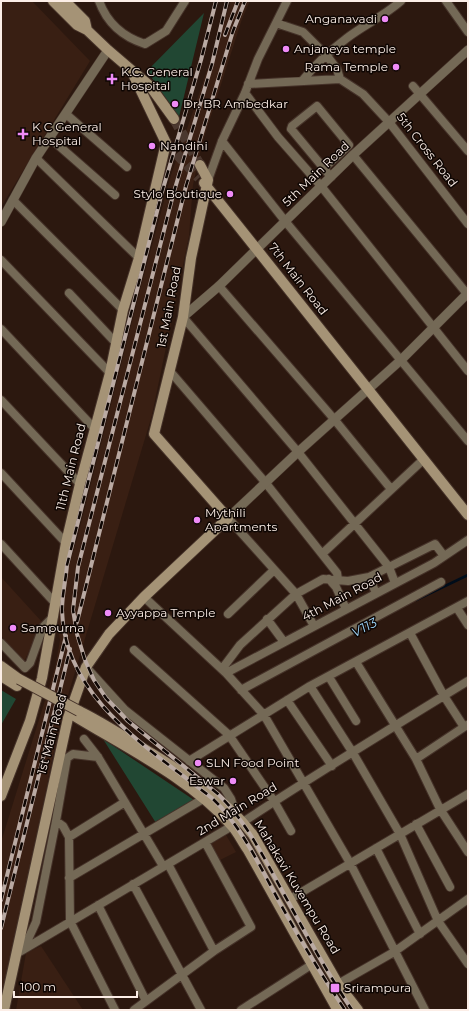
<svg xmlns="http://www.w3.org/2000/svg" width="469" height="1011" viewBox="0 0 469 1011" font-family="Montserrat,sans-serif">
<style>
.built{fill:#391f13}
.green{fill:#214733}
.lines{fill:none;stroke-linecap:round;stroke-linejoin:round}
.stream{stroke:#000d1a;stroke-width:2.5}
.secondary-tunnel{stroke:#4b382f;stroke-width:10;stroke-dasharray:10 5;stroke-linecap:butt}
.minor-casing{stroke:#453229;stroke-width:10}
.tertiary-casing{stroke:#453229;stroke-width:10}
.secondary-casing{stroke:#453229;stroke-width:12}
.minor{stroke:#746956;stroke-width:8}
.tertiary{stroke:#746956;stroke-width:9}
.secondary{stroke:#a59376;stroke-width:10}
.rail-casing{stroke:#baaaa3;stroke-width:4}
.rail{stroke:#0e0603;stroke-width:2.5;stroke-dasharray:8;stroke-linecap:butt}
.secondary-bridge-casing{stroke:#453229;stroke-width:12;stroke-linecap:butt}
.secondary-bridge{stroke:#a59376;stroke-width:10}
.poi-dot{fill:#ef8bf7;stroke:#0e0603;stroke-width:1.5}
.labels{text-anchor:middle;stroke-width:3;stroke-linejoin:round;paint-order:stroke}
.poi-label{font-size:12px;fill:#fceee7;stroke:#0e0603;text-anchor:start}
.street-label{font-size:12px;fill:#fceee7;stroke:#0e0603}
.water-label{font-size:13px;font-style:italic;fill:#9dd5fb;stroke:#0e0603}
</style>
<rect width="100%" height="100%" fill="#2c180f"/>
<path class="built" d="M1 1H32L90 61 1 207Z
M231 1H250L242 19 202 144 193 185 189 236 152 415 60 722 1 1010V842L55 668 60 640 55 612 77 539 141 286 171 175Z
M1 577 42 622 24 662 1 636Z
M226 835 236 852 218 861 209 845Z
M41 946 83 1010H16L26 953Z"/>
<path class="green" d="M204 13 179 117 147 71Z
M1 690 16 699 1 725Z
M103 739 194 800 156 823Z"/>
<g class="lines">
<path class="stream" d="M416 600 468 575"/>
<path class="secondary-tunnel" d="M174 119 200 165
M166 143 199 178"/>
<defs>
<path id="minor" d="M99 1C107 23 123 37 145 44L166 31 185 1
M446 1 468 32
M276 23 303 32 327 56 337 69 340 79
M302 81C314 66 331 50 347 38 364 25 384 16 401 1
M248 84 340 79 363 94 389 122 468 224
M413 86 468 151
M245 93 278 137 321 186 468 371
M66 114 127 167
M50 138 115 195
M222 141 285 221 468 441
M353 155 468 295
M36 158 139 258
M324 168 349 145 317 106 292 126 291 129 292 130 331 177
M208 180 222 141 245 93 258 59 287 1
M13 200 123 310
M1 260 110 373
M219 286 334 419 391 489
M69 293 116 343
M183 317 298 452 389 567 395 583
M1 329 94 428
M169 370 265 482 337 573 338 579
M1 400 80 484
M1 473 66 543
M228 518 296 594 314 626
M1 544 56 604
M322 554 424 459
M369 577 376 593
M329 579 336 587 346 609
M144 597 226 673 264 715 350 863 425 1010
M457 608 468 625
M228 614 274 570
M267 619 284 642
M410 633 444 696 464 727
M1 643 25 668 30 663 43 627 54 616
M134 650 229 735 274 801 291 831
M356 662 416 759 440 809 468 852
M86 667 125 710 224 788 231 799 236 814
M222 669 240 645 296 594 323 579 348 581 369 577 435 544 444 556
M226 673 434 563 468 540
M329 677 356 721
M310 686 353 753 400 834 438 921 468 964
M241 690 441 582
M287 700 332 766
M84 739 98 757 163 866
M416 759 467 725
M189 761 310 686 468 601
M56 821 67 758 73 754 98 757
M416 824 450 887
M69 837 125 802
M376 848 420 934
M168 864 214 951
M69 878 203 799
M133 884 201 1010
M290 899 468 794
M98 905 146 1001
M24 948 36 922 56 821 63 826 69 837 70 921 115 1010
M16 954 232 826 243 822C317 773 393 727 468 681
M338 984 394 952 468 899
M134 1010 214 951 251 927 205 842
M241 1010 311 965"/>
<path id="tertiary" d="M1 222 36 158 108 50
M183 317 219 286 353 155 468 50
M228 518 298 452 402 359 468 293"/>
<path id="secondary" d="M53 1 77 25 87 30 108 50 150 86 174 119
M65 1 85 21 87 30
M204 183 468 515
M1 666 19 679
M1 676 17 686
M79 711C104 723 127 739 151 753 188 776 226 799 253 835L338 984 358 1010
M76 717C127 748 192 780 231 825 238 832 242 842 248 850L337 1009
M1 796 30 721 42 678 66 543 80 484 110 373 123 310 139 258 166 143 132 72
M4 1010 68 718 86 667 109 634 144 597 228 518 154 434 183 317 191 258 208 180 200 165"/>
</defs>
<use href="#minor" class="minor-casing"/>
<use href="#tertiary" class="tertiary-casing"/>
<use href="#secondary" class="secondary-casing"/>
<use href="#minor" class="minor"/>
<use href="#tertiary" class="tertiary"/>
<use href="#secondary" class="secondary"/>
<defs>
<path id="rail" d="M216 1 201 60 162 192 67 565C66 579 62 595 62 610 64 699 152 750 213 799 243 828 261 869 281 905 301 941 322 976 345 1010
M227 1 212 64 173 195 78 567 73 610 77 634 85 660 94 680 106 698 128 721 218 794C249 824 268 866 289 903 309 940 329 975 352 1010
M225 35 238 1
M77 622 186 186 233 31 245 1
M1 900 66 636
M1 928 70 649"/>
</defs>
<use href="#rail" class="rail-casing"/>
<use href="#rail" class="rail"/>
<defs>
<path id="secondary-bridge" d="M19 679 79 711"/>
</defs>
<use href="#secondary-bridge" class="secondary-bridge-casing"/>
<use href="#secondary-bridge" class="secondary-bridge"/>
</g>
<g class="poi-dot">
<circle cx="385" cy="19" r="4"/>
<circle cx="286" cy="49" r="4"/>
<circle cx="396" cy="67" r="4"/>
<path d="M110 73h4v4h4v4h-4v4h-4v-4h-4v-4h4z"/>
<circle cx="175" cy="104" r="4"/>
<path d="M21 128h4v4h4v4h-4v4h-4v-4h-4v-4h4z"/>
<circle cx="152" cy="146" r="4"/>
<circle cx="230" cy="194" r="4"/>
<circle cx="197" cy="520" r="4"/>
<circle cx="108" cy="613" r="4"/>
<circle cx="13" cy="628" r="4"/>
<circle cx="198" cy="763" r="4"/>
<circle cx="233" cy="781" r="4"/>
<rect x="330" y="983" width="10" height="10" rx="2"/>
</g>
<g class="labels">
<g class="poi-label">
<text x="377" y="23" text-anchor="end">Anganavadi</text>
<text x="294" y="53">Anjaneya temple</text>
<text x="388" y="71" text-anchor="end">Rama Temple</text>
<text x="121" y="76">K.C. General<tspan x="121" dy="14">Hospital</tspan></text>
<text x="183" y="108">Dr. BR Ambedkar</text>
<text x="32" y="131">K C General<tspan x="32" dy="14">Hospital</tspan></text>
<text x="160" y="150">Nandini</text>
<text x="222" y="198" text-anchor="end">Stylo Boutique</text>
<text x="205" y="517">Mythili<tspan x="205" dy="14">Apartments</tspan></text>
<text x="116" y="617">Ayyappa Temple</text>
<text x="21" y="632">Sampurna</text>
<text x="206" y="767">SLN Food Point</text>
<text x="225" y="785" text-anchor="end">Eswar</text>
<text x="344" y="992">Srirampura</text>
</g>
<g class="street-label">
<text transform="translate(427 150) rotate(52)" y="4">5th Cross Road</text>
<text transform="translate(316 174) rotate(-44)" y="4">5th Main Road</text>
<text transform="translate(298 279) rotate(52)" y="4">7th Main Road</text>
<text transform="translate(169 307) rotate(-79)" y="4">1st Main Road</text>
<text transform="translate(71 467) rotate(-76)" y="4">11th Main Road</text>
<text transform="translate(342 597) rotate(-28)" y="4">4th Main Road</text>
<text transform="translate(52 734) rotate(-75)" y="4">1st Main Road</text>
<text transform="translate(237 809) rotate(-31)" y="4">2nd Main Road</text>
<text transform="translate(297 887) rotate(59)" y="4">Mahakavi Kuvempu Road</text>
</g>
<g class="water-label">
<text transform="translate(364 627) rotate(-27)" y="5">V113</text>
</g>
</g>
<rect width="469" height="1011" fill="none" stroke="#fceee7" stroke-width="4"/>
<path d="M14 991v6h123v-6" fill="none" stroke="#fceee7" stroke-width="2"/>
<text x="20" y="991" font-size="12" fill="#fceee7" stroke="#0e0603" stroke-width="3" paint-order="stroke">100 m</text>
</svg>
